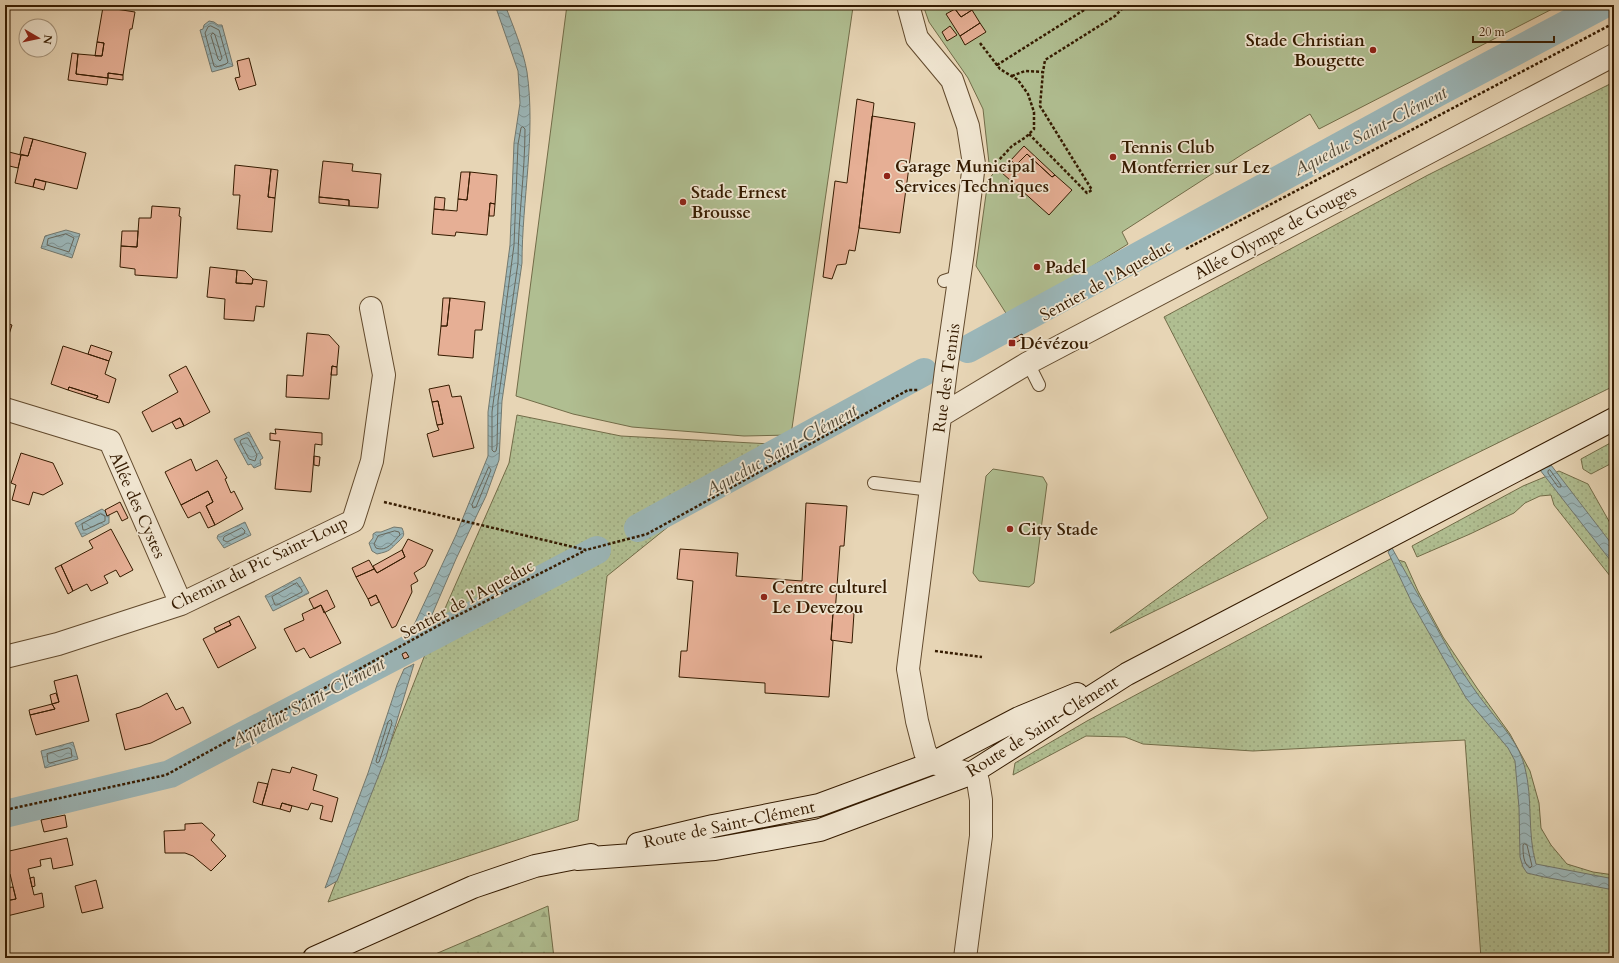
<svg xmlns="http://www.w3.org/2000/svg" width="1619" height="963" viewBox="0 0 1619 963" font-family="Cardo,serif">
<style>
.grass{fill:url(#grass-dots);stroke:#726c48}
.forest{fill:url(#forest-firs);stroke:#726c48}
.pitch{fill:#b0be91;stroke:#726c48}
.water{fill:url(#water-waves);stroke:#72786e}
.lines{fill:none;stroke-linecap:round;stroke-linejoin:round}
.shore{stroke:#68685c;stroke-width:1}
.canal{stroke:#9bb6b8;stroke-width:28}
.building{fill:#e6af95;stroke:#351b00}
.lane-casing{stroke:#624a2d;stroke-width:14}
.street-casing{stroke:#624a2d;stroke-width:24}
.secondary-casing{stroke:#351b00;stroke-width:24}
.path{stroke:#351b00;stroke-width:2.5;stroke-dasharray:3 2;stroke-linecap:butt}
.lane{stroke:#efe4cf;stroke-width:12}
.street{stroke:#efe4cf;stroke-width:22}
.secondary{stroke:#efe4cf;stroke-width:22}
.poi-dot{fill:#8f2418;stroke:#efe4cf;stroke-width:1.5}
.labels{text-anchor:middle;stroke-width:3.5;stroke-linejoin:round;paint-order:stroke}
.poi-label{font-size:17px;font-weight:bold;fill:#351b00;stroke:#efe4cf;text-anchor:start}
.street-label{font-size:17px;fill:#351b00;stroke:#efe4cf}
.water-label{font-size:18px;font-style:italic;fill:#544a37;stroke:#efe4cf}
</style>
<defs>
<pattern id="grass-dots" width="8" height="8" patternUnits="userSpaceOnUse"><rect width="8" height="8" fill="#b0be91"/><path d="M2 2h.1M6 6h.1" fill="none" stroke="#98a37b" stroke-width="1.8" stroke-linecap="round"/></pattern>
<pattern id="forest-firs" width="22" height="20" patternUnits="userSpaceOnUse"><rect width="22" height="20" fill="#b0be91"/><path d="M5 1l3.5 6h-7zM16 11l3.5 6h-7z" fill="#98a37b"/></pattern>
<pattern id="water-waves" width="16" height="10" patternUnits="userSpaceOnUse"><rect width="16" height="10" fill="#9bb6b8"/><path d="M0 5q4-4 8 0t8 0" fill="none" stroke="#7f9393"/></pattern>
</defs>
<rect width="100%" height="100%" fill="#e7d5b5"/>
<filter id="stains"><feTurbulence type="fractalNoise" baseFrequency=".005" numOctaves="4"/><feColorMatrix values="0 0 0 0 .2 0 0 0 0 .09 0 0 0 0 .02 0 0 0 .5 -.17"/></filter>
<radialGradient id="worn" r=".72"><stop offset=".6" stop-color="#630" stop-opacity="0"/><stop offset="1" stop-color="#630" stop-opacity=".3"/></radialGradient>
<path class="grass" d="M1614 82V386L1110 633 1268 518 1164 317 1428 175Z
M517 415 621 436 771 444 607 576 578 820 328 902 428 647 509 463Z
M1614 441V462L1591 474 1583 469 1581 459Z
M1559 471 1588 484 1614 530V581L1554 505 1551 495 1540 496 1525 503 1514 513 1470 534 1417 557 1412 546 1523 486Z
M1392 558 1405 562 1418 591 1443 637 1477 688 1510 734 1530 771 1539 803 1541 828 1551 845 1567 864 1593 872 1614 875V958H1481L1465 740 1253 751 1143 744 1125 737 1086 736 1013 775 1015 763 1087 721Z"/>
<path class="forest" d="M548 906 554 958H426Z"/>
<path class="pitch" d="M567 5H845L853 7 791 435 744 436 632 427 573 414 516 396Z
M923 5H1560L1319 129 1310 114 1246 152 1122 232 1128 244 1009 318 976 266 988 180 997 169 989 163 983 109 968 78 929 22Z
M993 469 1043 477 1047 484 1034 583 1029 587 979 581 973 573 986 476Z"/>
<path class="water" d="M495 5H505C513 26 523 49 527 72 536 135 522 200 522 263L502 401 499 460 486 496 456 559 425 631 407 640 456 535 488 456V412L510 245 514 143 520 103 518 71Z
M209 21 214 22 218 25H222L233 66 212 72 200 30 203 29 204 25Z
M66 230 80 234 72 258 41 248 45 236Z
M249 432 263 458 260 460 261 465 254 468 251 464 248 465 234 439Z
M1551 465 1614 547V565L1540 470Z
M102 509 109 514V523L82 537 75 523Z
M245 522 251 535 224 548 217 538 218 535Z
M394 527 402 528C405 535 404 536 399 541 389 550 391 551 377 554L372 551 369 543 373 538V534L376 532H381Z
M1392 548 1454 659C1465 676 1476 693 1489 709 1503 727 1520 745 1525 768 1533 799 1527 833 1536 864L1614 879V890L1544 877 1527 873 1523 867 1520 857 1519 808 1515 761 1508 748 1466 698 1412 603 1388 552Z
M300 577 309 593 273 611 265 596Z
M414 664 386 757 337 881 325 888 368 773 397 685 404 669Z
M73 742 78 759 45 768 41 751Z"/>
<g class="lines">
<path class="shore" d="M211 26 219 30 228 62 226 64 216 67 214 66 205 33 208 27Z
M213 33 215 35 222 58 220 61 218 59 211 36Z
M523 127 525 129C525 174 518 218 518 263L498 401 497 446 496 451 494 452 492 450V412L514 245 518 144 521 128Z
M66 234 74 238 69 252 47 245 48 239Z
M246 438H248L257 455 255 461 249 459 240 442 241 440Z
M489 467 491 470 476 507 473 508 472 505Z
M1550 470 1561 485V487H1558L1548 473V471Z
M101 514 105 516V521L85 530H83L82 524Z
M242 528 245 531 244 534 227 542 223 540 224 537Z
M395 531 399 532 400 535C393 542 387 552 376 548L374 544 378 536Z
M297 583 302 590V592L277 605H275L272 597Z
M391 720 392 723 379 762 377 763 376 761 388 722Z
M69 748 71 749 72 757 50 763 48 762 47 754Z
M1525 844 1527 845 1532 866 1530 868C1523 864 1523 853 1523 845Z"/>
<path class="canal" d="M968 349 1437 93 1603 5
M638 528 924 372
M5 814 170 774 597 550"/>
</g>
<path class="building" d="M961 5H968L972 10 961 17 955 9Z
M103 7 135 12 132 29H130L123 75 108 73V78L76 74 78 54 102 56 104 43 97 42Z
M955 9 961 17 972 10 980 23 960 36 946 14Z
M980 23 986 32 965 45 960 36Z
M950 26 957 35 947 41 942 32Z
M97 42 104 43 102 56H95Z
M72 53 78 54 76 74 108 78 107 85 68 80Z
M249 58 256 85 239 90 235 78 240 77 237 61Z
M108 73 123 75V80L108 78Z
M857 99 874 103 859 228 855 251 849 250 846 264 837 265 832 279 823 277 835 181 847 183Z
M872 116 915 123 900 233 859 228Z
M24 137 33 139 28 156 20 154Z
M33 139 86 153 77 189 35 179 33 187 15 183 21 155 28 156Z
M1024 146 1055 175 1052 177 1027 154 1016 165 1011 160Z
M9 152 21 155 18 168 5 165Z
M1027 154 1052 177 1055 175 1072 190 1049 215 1001 172 1011 160 1016 165Z
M323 161 353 164 352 171 381 174 378 208 349 206V200L319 197Z
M235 165 271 169 268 197 275 198 272 232 237 229 240 195H233Z
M271 169 278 170 275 198 268 197Z
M461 172H470L467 200 458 199Z
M470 172 497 175 495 204 490 203 487 235 456 232 455 236 432 234 434 209 457 211 458 199 467 200Z
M35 179 46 182 44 190 33 187Z
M319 197 349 200V206L319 203Z
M435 197 445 198 444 210 434 209Z
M490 203 495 204 494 216H489Z
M152 206 180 208 179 216 181 217 177 278 135 275V269L120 267 121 246 137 247 139 218H151Z
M122 231H138L137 247 121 246Z
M210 267 237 270 236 283 252 284 253 279 267 281 264 307 256 306 254 321 224 319 225 299 207 297Z
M237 270 245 271 253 279 252 284 236 283Z
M443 298H450L447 326H441Z
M450 298 485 302 482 330H475L473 358 438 355 441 326H447Z
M5 323 12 325 5 347Z
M307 333 329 335 339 346 337 367 332 366 329 399 286 397 287 375 303 376Z
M1022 334 1024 338 1015 343 1012 339Z
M91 345 112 352 109 361 88 354Z
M63 346 109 361 105 374 116 379 109 403 96 399 98 396 69 387 68 390 51 384Z
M186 366 210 412 184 426 180 418 152 432 142 412 178 392 169 375Z
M332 366 337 367V375H331Z
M449 385 452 397 461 396 474 448 433 457 427 434 439 430 437 425 443 424 438 401 432 402 429 389Z
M69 387 98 396 96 399 68 390Z
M438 401 443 424 437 425 432 402Z
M180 418 184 426 176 429 172 422Z
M275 429 322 433V445L315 444 311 492 275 489 280 441 270 440V433L276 434Z
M21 453 53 463 63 484 43 495 33 492 29 505 12 500 16 485 11 483Z
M314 456 320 457 319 466 314 465Z
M191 459 196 471 217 460 227 478 225 479 231 493 234 491 243 509 215 525 206 506 213 502 208 491 181 505 165 472Z
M208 491 213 502 206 506 215 525 208 528 200 512 188 518 181 505Z
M120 502 128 518 122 521 117 511 107 516 105 510Z
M806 503 847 506 844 546H840L835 613H833L831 640 833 641 829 697 765 693V683L679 677 681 651H687L693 581 677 579 680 549 738 553 736 576 802 581Z
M111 529 133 570 120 577 116 570 104 576 108 583 91 591 87 584 73 591 61 565 93 548 89 541Z
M408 539 433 550 425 566 414 573 418 581 411 585 412 592 396 626 392 628 376 595 368 599 356 577 374 569 377 573 405 557 402 550Z
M402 550 405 557 377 573 373 566Z
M369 560 374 569 356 577 352 568Z
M61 565 73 591 68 594 55 568Z
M327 590 335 607 324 613 321 605 314 609 309 599Z
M376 595 379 602 371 606 368 599Z
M321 605 341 643 310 658 304 648 296 652 284 629 304 620 302 614Z
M833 613H854L852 643 831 640Z
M239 616 256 648 218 668 203 639 231 625 229 621Z
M229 621 231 625 216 632 214 628Z
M406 652 409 657 404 659 402 654Z
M77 675 89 721 36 735 30 715 55 709 52 704 59 702 54 681Z
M56 693 59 702 52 704 50 695Z
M167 693 176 710 183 707 191 723 151 743 125 750 116 714 140 707Z
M52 704 55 709 30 715 29 710Z
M292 767 317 775 313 790 338 798 332 822 320 819 323 806 311 803 308 810 282 803 280 809 262 805 272 769 290 773Z
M258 782 268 784 262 805 253 802Z
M282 803 292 806 290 812 280 809Z
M65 815 67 827 44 832 41 820Z
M202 823 215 835 211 840 226 856 211 871 193 856 185 853H165L164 831 185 830V824Z
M67 838 73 865 53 869 51 858 40 860 41 866 28 869 34 895 42 893 44 907 7 916 5 901 16 899 10 874 5 875V852Z
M34 877 35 886 32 887 30 878Z
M96 880 103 908 82 913 75 886Z
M13 887 16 899 5 901V888Z"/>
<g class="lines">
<defs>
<path id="lane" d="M944 281 960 276
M1028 363 1039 385
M874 483 931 490"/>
<path id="street" d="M908 5 917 38 952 80 968 126 974 164 963 252 946 370 908 669 917 721 925 752 933 763 970 774 978 781 981 800V836L965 958
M5 409 110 441 181 604
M940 416 1028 363 1614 55
M5 657 58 644 181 604 353 521 372 461 384 375 371 308"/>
<path id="secondary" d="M638 844 713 826 819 805 933 763 1019 718 1077 694
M577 859 715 849 820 830 970 774 1127 674 1614 419
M314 958 473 887 535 866 591 855"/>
</defs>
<use href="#lane" class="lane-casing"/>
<use href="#street" class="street-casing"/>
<use href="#secondary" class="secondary-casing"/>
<path class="path" d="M980 43 1000 69 1018 80 1028 94 1034 112V129L1026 137 1012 146 999 160
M997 65 1092 5
M1012 76 1025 71 1043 72 1045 60 1115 16 1126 5
M1029 134 1087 193 1092 190 1040 106 1043 72
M1186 249 1614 23
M384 502 586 550 647 534 908 390H919
M935 651 982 657
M5 810 166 775 443 623 586 550"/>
<use href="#lane" class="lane"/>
<use href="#street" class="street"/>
<use href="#secondary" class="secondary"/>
</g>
<g class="poi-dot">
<circle cx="1373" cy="50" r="4"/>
<circle cx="1113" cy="157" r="4"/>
<circle cx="887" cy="176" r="4"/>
<circle cx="683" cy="202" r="4"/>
<circle cx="1037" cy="267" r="4"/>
<rect x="1008" y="339" width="8" height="8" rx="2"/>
<circle cx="1010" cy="529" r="4"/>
<circle cx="764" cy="597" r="4"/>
</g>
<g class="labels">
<g class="poi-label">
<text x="1365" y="46" text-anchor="end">Stade Christian<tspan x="1365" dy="20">Bougette</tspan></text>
<text x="1121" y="153">Tennis Club<tspan x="1121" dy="20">Montferrier sur Lez</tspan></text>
<text x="895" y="172">Garage Municipal<tspan x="895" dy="20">Services Techniques</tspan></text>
<text x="691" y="198">Stade Ernest<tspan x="691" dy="20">Brousse</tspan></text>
<text x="1045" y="273">Padel</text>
<text x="1020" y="349">Dévézou</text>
<text x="1018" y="535">City Stade</text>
<text x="772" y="593">Centre culturel<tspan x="772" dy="20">Le Devezou</tspan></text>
</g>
<g class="street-label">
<text transform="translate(1275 232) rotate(-28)" y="6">Allée Olympe de Gouges</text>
<text transform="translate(1106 280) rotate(-29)" y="6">Sentier de l'Aqueduc</text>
<text transform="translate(946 378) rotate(-82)" y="6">Rue des Tennis</text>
<text transform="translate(138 505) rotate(66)" y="6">Allée des Cystes</text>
<text transform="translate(259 563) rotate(-26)" y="6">Chemin du Pic Saint-Loup</text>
<text transform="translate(467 599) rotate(-28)" y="6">Sentier de l'Aqueduc</text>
<text transform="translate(1042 726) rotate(-32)" y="6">Route de Saint-Clément</text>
<text transform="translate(729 824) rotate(-12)" y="6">Route de Saint-Clément</text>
</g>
<g class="water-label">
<text transform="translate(1370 131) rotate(-28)" y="6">Aqueduc Saint-Clément</text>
<text transform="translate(781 450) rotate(-29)" y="6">Aqueduc Saint-Clément</text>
<text transform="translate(308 702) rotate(-28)" y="6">Aqueduc Saint-Clément</text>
</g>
</g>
<rect width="1619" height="963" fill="none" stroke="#e7d5b5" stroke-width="20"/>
<rect x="6" y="6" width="1607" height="951" fill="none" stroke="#351b00" stroke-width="2"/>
<rect x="10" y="10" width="1599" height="943" fill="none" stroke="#351b00"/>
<g transform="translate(38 38) rotate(99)"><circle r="19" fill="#efe4cf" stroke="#a5947c"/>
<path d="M0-3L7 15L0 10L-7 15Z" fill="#8f2418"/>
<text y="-6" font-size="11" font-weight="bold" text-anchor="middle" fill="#351b00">N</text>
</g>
<path d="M1473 36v6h81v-6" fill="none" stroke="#351b00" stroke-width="2"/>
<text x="1479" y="36" font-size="12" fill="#351b00" stroke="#efe4cf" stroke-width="3" paint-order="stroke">20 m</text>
<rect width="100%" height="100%" filter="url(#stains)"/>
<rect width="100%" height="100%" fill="url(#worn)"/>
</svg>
